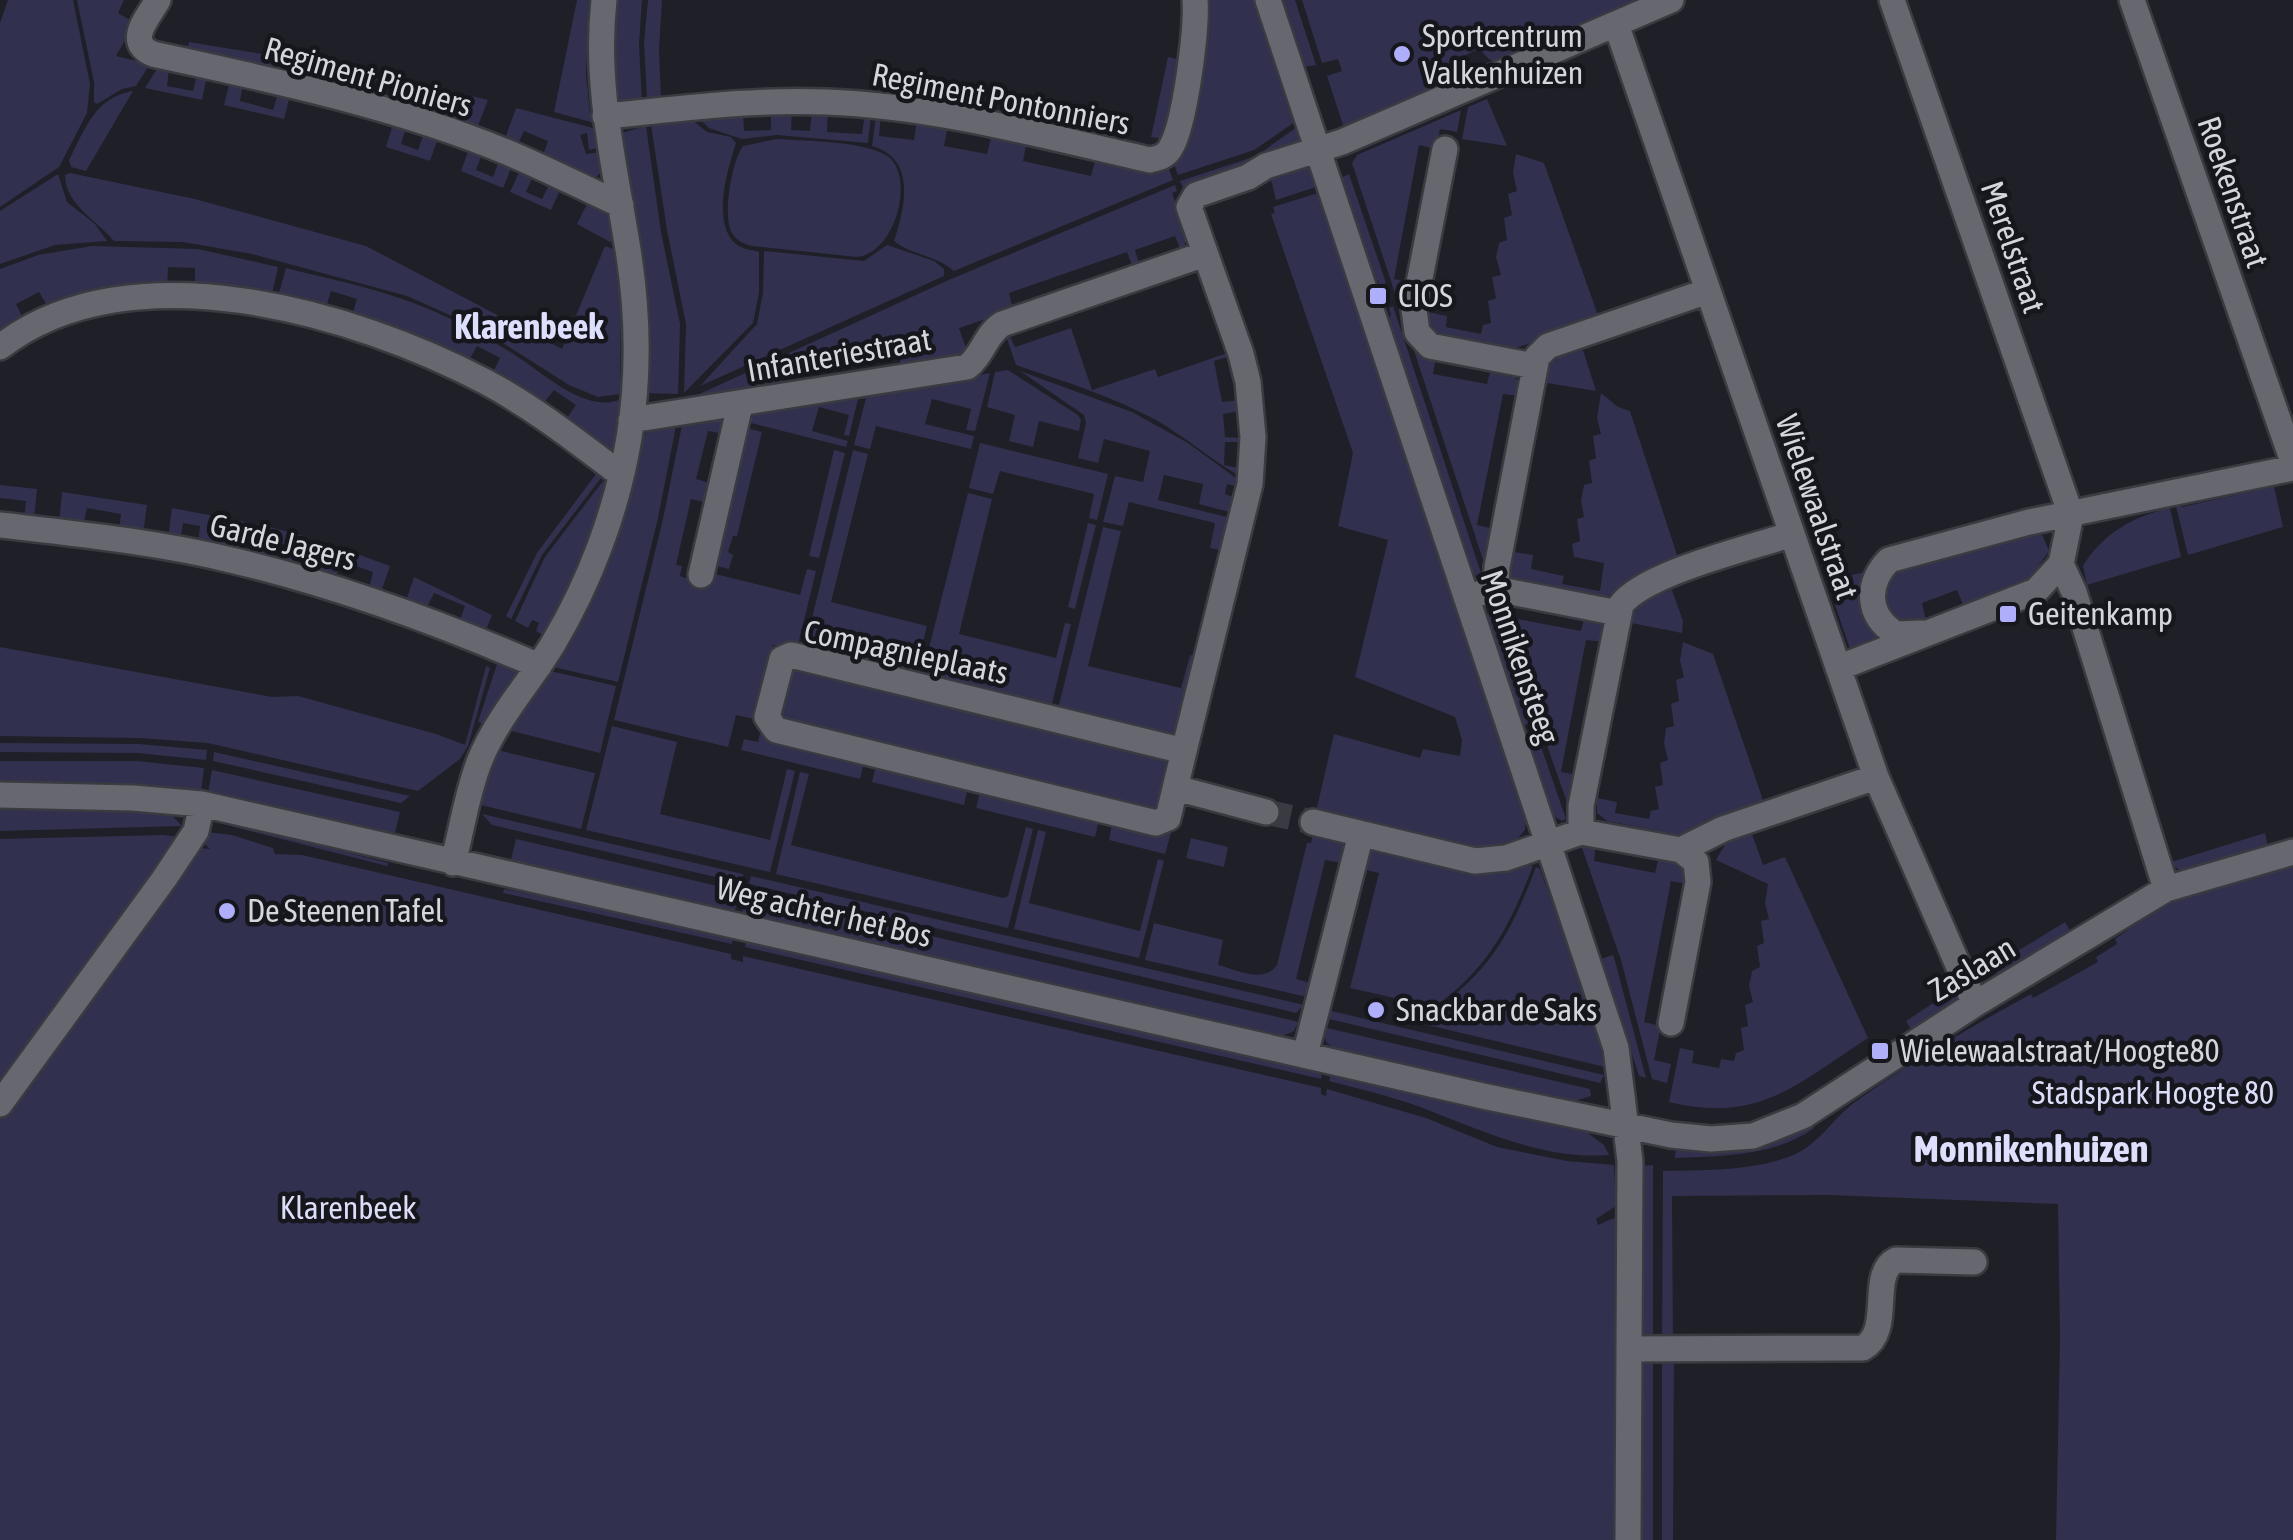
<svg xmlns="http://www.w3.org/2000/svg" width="2293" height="1540" viewBox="0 0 2293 1540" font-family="'Asap Condensed',sans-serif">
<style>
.green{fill:#31304f}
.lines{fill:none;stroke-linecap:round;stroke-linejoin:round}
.minor-tunnel{stroke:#3a3a42;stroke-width:25;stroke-dasharray:25 12;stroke-linecap:butt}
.minor-casing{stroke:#3a3a41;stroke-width:30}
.minor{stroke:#676770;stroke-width:25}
.poi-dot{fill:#afaefa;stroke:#16161d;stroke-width:4}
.labels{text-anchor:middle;stroke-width:9;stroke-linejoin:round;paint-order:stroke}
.poi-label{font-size:32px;fill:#d5d6db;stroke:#16161d;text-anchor:start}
.street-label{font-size:32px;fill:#d5d6db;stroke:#16161d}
.park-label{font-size:32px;fill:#dcddf8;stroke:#16161d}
.neighbourhood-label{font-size:35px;font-weight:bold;fill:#dedffc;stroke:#16161d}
.quarter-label{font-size:38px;font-weight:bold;fill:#dedffc;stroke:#16161d}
</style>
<rect width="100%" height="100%" fill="#1f1f27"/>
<path class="green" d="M8 0H73L90 84 87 113 59 167 0 207V23Z
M77 0H124L118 13 135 23 116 56 150 64 136 86 122 89 97 104 94 102V82Z
M577 0H589L586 74 591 122 554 112Z
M612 0H642L639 44 642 104 618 103 614 99Z
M648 0H662L659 50 661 97 647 99 644 43Z
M1203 0H1256L1295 122 1254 150 1178 175 1172 159Z
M1281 0H1295L1316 65 1303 67Z
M1302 0H1643L1497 62 1490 60 1479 49 1452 61V76L1445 85 1344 128 1327 76 1342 71 1338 59 1322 63Z
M189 42 299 60 295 77 187 52Z
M1168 57 1182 60 1165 139 1151 137Z
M319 64 417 83 408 108 396 105 401 87 375 80 370 97 360 94 364 78 339 71 333 87 314 82Z
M158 67 169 69 167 86 193 91 197 74 207 76 202 100 145 88Z
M230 81 243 84 240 101 273 110 278 93 290 96 284 119 224 105Z
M443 89 488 100 476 131 464 127 469 110 453 104 447 121 434 117Z
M133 91 86 171 71 167 69 160C85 129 95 97 133 91Z
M1487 99 1507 146 1462 139 1468 107Z
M516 108 597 129 601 147 589 150 587 133 580 135 586 154 601 152C604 165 605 175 590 179L542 158 548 141 524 131 517 146 504 141Z
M771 110H792L791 130 810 131 812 110 828 111 827 132 862 134 865 113 871 114 868 143 777 135 742 139 709 128 695 115 743 111 744 131 771 130Z
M1461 110 1457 132 1440 129 1436 149 1419 145 1394 279 1411 283 1436 357 1433 374 1487 384 1491 368 1513 374 1520 385V396L1503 394 1477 525 1494 529 1486 569 1352 163 1357 155Z
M876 115H881L879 136 914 140 917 120 948 126 944 146 987 154 992 134 1027 141 1023 161 1091 176 1096 157 1167 163 1173 180 954 271C936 255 911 255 894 241 905 207 917 159 872 146Z
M687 116 707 132 731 137 736 143C728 168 711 223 736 244 742 249 752 250 759 252V293L753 323 684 393 686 324 667 230 651 125 686 120Z
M393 124 406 128 401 144 418 150 424 133 438 138 430 161 386 147Z
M646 126 661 232 680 324 678 394 644 393 618 134Z
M1297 127 1301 139 1293 151 1183 188 1180 181 1256 156Z
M777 139C805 141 862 141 886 155 916 173 897 253 857 257L752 246C744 244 737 241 732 233 722 217 732 160 743 146Z
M469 149 482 154 476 170 493 177 499 161 512 166 503 188 461 171Z
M1516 154 1544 163 1600 321 1506 351 1433 338 1423 311 1447 316 1446 327 1481 334 1483 325 1491 323 1488 301 1496 298 1492 277 1501 275 1496 257 1499 243 1507 240 1504 218 1512 215 1508 194 1517 191 1513 173Z
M1306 163 1316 187 1276 200 1269 172Z
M520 170 533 176 526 192 542 199 550 183 561 188 551 210 510 192Z
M70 173 195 199 366 246 562 349 605 246 613 249 621 309 620 394 598 397 569 385 481 329 407 296 252 254 183 242 114 241C96 220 65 204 65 175Z
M58 174 67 202 95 224 107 241 55 245 0 264V211Z
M1349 174 1386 283 1379 286 1378 280 1373 282 1340 178Z
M1175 185 1177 191 1172 193C1178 210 1194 237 1181 251L1175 236 1135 250 1140 266 1133 268 1127 252 1009 293 1013 310 959 328 966 348 959 358 902 368 898 352 780 372 782 388 684 401 951 279Z
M1318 193 1429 529 1527 814 1525 830 1511 846 1471 853 1315 816 1334 734 1420 758 1423 749 1460 756 1462 740 1455 717 1355 677 1388 540 1338 526 1353 453 1271 214 1275 213 1273 207Z
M588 202 610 216 616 240 610 242 577 224Z
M887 245 934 261 944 269V276L700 386 757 324 763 293 764 251 864 261Z
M92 246 198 249 278 267 271 298 195 289V268L168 267 167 288 49 309 39 292 16 304 24 321 0 335V269L38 255Z
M286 268C325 278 366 286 405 300 444 313 480 334 515 355 545 374 587 416 624 398L614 454 564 422 576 405 554 390 541 406 491 377 500 358 477 346 467 364 351 319 357 299 331 291 325 311 277 300Z
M1393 306 1482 576 1470 575 1384 318 1391 316 1389 308Z
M1071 328 1092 390 1155 369 1158 377 1230 352 1231 356 1214 361 1222 402 1240 400 1241 411 1223 414 1225 437 1243 438V442H1225L1224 465 1243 469 1241 477C1211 460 1186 437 1156 420 1111 396 1063 381 1016 365L1005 333 1008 332 1015 347Z
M1583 350 1596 391 1547 383 1550 364 1562 355Z
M1008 370 1078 415 1081 420 1079 431 1039 421 1033 447 1009 441 1015 415 987 407 995 372Z
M1020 371 1132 412 1188 443 1240 481 1239 487 1227 484 1225 494 1236 498 1233 513 1199 504 1203 484 1164 475 1158 500 1231 518 1223 551 1210 548 1215 523 1129 502 1123 526 1103 522 1115 476 1143 482 1150 451 1104 439 1098 463 1078 458 1086 423 1084 415Z
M990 373 975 431 966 430 971 409 932 399 925 424 974 436 971 449 876 426 870 449 854 445 867 394Z
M1601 393 1618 407 1630 411 1680 564 1643 577 1604 598 1515 582 1507 572 1508 551 1533 555 1531 569 1564 576 1562 584 1600 591 1604 563 1574 557 1572 544 1580 541 1577 519 1584 517 1581 501 1584 485 1592 483 1589 461 1596 458 1593 436 1601 434 1597 418Z
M859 395 849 436 844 435 849 415 819 407 812 431 848 441 846 447 747 422 753 413Z
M717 419 724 424 725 434 708 431 696 479 713 484 708 503 691 499 676 565 682 566 680 576 707 586 711 573 800 595 807 569 816 571 797 649 773 645 754 719 736 715 728 747 614 720 663 519 682 425Z
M676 426 658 518 618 682 549 666 637 443 649 430Z
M746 428 762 432 737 536H733L728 552 733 555 729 569 713 565Z
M980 443 1108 474 1097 520 1089 518 1094 494 1000 471 993 494 969 488Z
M834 450 845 453 819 558 809 556Z
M853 450 868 454 831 602 927 626 914 678 804 651Z
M596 474 601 478 542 555 511 619 506 616 537 553Z
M603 481 608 484 587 550 545 636 536 631 539 623 532 620 528 628 515 621 545 557Z
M2273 482 2283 527 2188 555 2175 502 2182 507 2258 490 2263 483Z
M0 485 37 489 34 520 24 519 26 501 0 498Z
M62 492 147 505 143 535 119 531 121 514 87 508 83 526 59 523Z
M968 493 992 499 959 634 1056 658 1065 623 1071 624 1050 712 921 680Z
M172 508 219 517 212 547 198 544 200 526 183 523 180 540 168 538Z
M2170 508 2181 557 2087 585 2083 566C2103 533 2134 516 2170 508Z
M227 518 250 523 243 554 221 549Z
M1088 523 1096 525 1075 609 1068 607Z
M258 524 304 536 296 567 284 563 288 545 272 542 267 558 252 555Z
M1103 527 1121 531 1088 666 1181 688 1190 655 1197 657 1177 736 1057 713Z
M2033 531 2043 536 2049 551 2028 582 1964 607 1957 590 1922 603 1926 620C1912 626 1906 625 1891 619 1882 599 1882 588 1895 570Z
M327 543 390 566 381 592 369 588 373 572 341 561 336 578 319 573Z
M1865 572C1857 603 1862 620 1888 640L1852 655 1827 581Z
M414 577 492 615 485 632 459 623 465 606 434 593 426 609 406 601Z
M1672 590 1683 621 1682 633 1631 623C1635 600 1652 597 1672 590Z
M1497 602H1514L1512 618 1581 631 1585 615C1601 620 1605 625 1604 642L1586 640 1561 772 1578 775 1571 814Z
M1492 605 1533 723 1521 726 1485 621Z
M1683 642 1713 654 1765 806 1680 835 1607 821 1597 813V798L1617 802 1615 813 1649 819 1651 811 1659 809 1655 787 1663 785 1660 763 1668 760 1664 744 1666 728 1674 726 1671 704 1679 701 1676 680 1684 677 1680 661Z
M0 647 272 697 298 696 436 734 465 745 486 666 490 668 468 746 460 759 418 791 208 743 139 738 0 736Z
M499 658 521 671 488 725 478 722Z
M792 663 1171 756 1157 816 779 723Z
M546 670 616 686 600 753 508 730Z
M612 726 677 742 660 814 770 840 787 769 795 771 770 872 586 830Z
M1535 729 1566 819 1562 821 1552 815 1523 733Z
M760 733 865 758 860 779 741 750 744 739 758 742Z
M0 743 139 744 207 750 206 760 138 753 0 752Z
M501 751 595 773 581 829 481 805 494 753Z
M214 752 410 796 401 803 213 761Z
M0 761H137L204 768 201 792 111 784 0 783Z
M877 761 969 783 964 805 872 782Z
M212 770 400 812 395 833 208 793Z
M800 772 809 774 791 845 1003 898 1008 896 1026 827 1033 829 1008 928 776 874Z
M981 788 1100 816 1095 837 976 808Z
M0 808 170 813 182 826 0 831Z
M482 814 743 874 741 883 492 825Z
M1113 819 1171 833 1165 854 1109 840Z
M232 823 388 863 387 866 231 826Z
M1038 830 1046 832 1029 903 1140 931 1158 859 1164 861 1139 958 1014 929Z
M1314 830 1346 842 1342 863 1325 860 1296 979 1311 983 1307 997 1145 960 1154 923 1223 940 1218 965C1237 970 1264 984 1277 965L1307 843H1311Z
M207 832 232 835 273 848 275 854 302 855 731 954V959L743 962V956L1321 1088V1094L1326 1096 1327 1089 1426 1118 1497 1147 1567 1161 1614 1165 1616 1206 1596 1219 1598 1225 1616 1217V1540H0V1118L199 848 210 849 201 840Z
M2265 833 2268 847 2188 870 2178 869 2168 863Z
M1752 834 1763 865 1785 857 1868 1038C1797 1084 1759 1124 1669 1102L1680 1048 1694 1051 1692 1063 1719 1068 1721 1059 1734 1061 1736 1053 1744 1050 1741 1028 1748 1026 1745 1005 1753 1002 1749 986 1752 971 1760 967 1757 946 1764 943 1761 921 1769 919 1765 903 1768 884 1716 860 1726 843Z
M163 835 179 837 0 1088V839Z
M1191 838 1228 847 1224 867 1186 858Z
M516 839 739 891 735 911 511 860Z
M1596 844 1594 861 1655 873 1659 857C1677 862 1685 864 1688 884L1671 881 1644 1022 1661 1026 1654 1060 1671 1064 1667 1083 1652 1079 1621 960 1581 845Z
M1371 848 1533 866C1504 941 1482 976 1414 1022L1395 1018 1399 999 1350 988 1379 873 1362 869Z
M2293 863V1540H2056L2060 1338 2058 1204 1829 1195 1672 1196 1673 1343H1662L1663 1171C1705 1170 1752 1171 1791 1156 1819 1145 1832 1119 1855 1102 1911 1062 1970 1027 2031 994L2033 998 2098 962 2096 957 2117 944 2115 939 2170 900Z
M1536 867 1540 869 1553 905 1558 903 1585 984 1605 1067 1419 1023C1487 973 1506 946 1536 867Z
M751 876 1304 1005 1296 1013 749 884Z
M504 889 733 937 732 944 503 893Z
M747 893 1299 1022 1293 1032 1278 1037 742 913Z
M2065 922 2071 932 1999 976 1993 966Z
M746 940 1322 1072 1321 1079 745 947Z
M1613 955 1615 961 1646 1078 1639 1076 1601 959Z
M1959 986 1954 1004 1912 1032 1906 1021Z
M1327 1010 1604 1075 1600 1083 1325 1018Z
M1323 1027 1590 1089 1591 1096 1568 1103 1335 1049 1326 1042Z
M1331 1074 1585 1131 1604 1145 1609 1155C1542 1160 1481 1130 1420 1107 1390 1096 1360 1089 1329 1081Z
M1811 1125 1814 1128C1774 1157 1722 1156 1675 1158L1676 1147C1727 1147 1765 1151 1811 1125Z
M1653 1165V1343L1640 1342 1641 1166Z
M1662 1354H1674L1673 1540H1662Z
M1640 1356H1653V1540H1640Z"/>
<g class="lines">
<path class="minor-tunnel" d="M1266 812 1313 822"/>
<defs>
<path id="minor" d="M158 0C147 19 125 42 153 54 272 80 396 106 509 153 547 169 584 188 621 205
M1268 0 1616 1048 1630 1161 1628 1540
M1892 0 2071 515
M2132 0 2293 462
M1616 24 1876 777 1975 1004
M605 116C680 109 751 99 826 102 936 106 1043 136 1150 160 1158 158 1165 157 1170 149 1185 126 1197 29 1195 0
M1445 149 1414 309 1417 332 1430 346 1534 366
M0 347C130 246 355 313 486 382 531 406 571 437 612 468L621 470
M631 420 967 367C983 355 985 335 1002 324L1205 254
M0 525C78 534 158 542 235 561 340 586 440 623 539 666
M2061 564 2074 592 2166 889
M701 575 740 405
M1496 589 1497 567 1537 357 1548 346 1708 291
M1481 593 1496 589 1618 613
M1922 633 1896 634C1866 615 1866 584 1889 560L2029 522 2293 468
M791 655 1184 751 1168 818 1156 823 776 730 767 717 782 659Z
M1838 668 2036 591 2061 564 2071 515
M1184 751 1250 484 1253 437 1248 382 1241 354 1189 207 1196 195 1248 177 1266 166 1342 142 1671 0
M1176 788 1266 812
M0 795 133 798 202 804 1483 1096 1671 1135 1711 1139 1753 1136 1803 1116 1975 1004 2166 889 2293 852
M1313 822 1475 861 1506 858 1581 832 1681 850 1723 829 1876 777
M1581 832V806L1621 605C1644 573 1751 548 1792 534
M453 863C462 829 467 792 480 760 497 718 530 682 553 644 590 582 617 510 629 438 639 378 638 316 629 256 616 171 594 87 604 0
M1671 1023 1698 882 1696 862 1681 850
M1305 1055 1361 834
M0 1104 164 879 196 831 202 804
M1629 1349 1863 1348C1894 1330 1868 1274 1896 1260L1974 1262"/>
</defs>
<use href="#minor" class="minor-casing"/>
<use href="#minor" class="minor"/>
</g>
<g class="poi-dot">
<circle cx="1402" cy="54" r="10"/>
<rect x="1368" y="286" width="20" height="20" rx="5"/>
<rect x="1998" y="604" width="20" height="20" rx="5"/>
<circle cx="227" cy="911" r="10"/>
<circle cx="1376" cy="1010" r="10"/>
<rect x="1870" y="1041" width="20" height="20" rx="5"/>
</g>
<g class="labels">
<g class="poi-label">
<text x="1422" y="47">Sportcentrum<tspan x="1422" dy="37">Valkenhuizen</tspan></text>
<text x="1398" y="307">CIOS</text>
<text x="2028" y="625">Geitenkamp</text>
<text x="247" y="922">De Steenen Tafel</text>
<text x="1396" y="1021">Snackbar de Saks</text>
<text x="1900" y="1062">Wielewaalstraat/Hoogte80</text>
</g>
<g class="street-label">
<text transform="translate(368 77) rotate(16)" y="11">Regiment Pioniers</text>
<text transform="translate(1001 99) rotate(11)" y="11">Regiment Pontonniers</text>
<text transform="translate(2233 192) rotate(71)" y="11">Roekenstraat</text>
<text transform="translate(2013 247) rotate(71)" y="11">Merelstraat</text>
<text transform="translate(839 355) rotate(-10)" y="11">Infanteriestraat</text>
<text transform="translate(1817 507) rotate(71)" y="11">Wielewaalstraat</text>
<text transform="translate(283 542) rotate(14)" y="11">Garde Jagers</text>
<text transform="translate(906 652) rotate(12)" y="11">Compagnieplaats</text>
<text transform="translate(1520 657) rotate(71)" y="11">Monnikensteeg</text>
<text transform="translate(824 912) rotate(13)" y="11">Weg achter het Bos</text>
<text transform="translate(1972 969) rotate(-31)" y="11">Zaslaan</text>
</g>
<g class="park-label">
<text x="2153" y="1104">Stadspark Hoogte 80</text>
<text x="348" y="1219">Klarenbeek</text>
</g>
<g class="neighbourhood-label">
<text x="529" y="339">Klarenbeek</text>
</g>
<g class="quarter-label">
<text x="2031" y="1162">Monnikenhuizen</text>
</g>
</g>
</svg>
